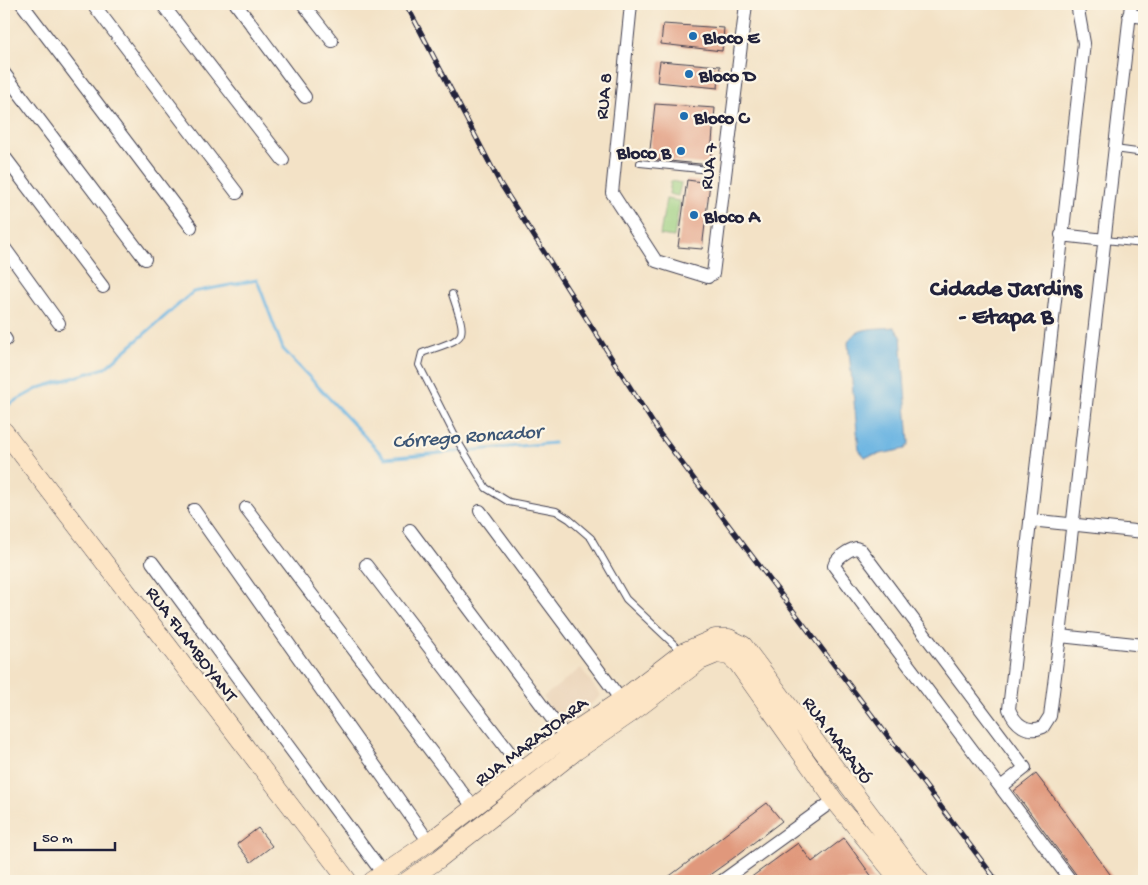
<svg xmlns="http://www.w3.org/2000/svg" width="1148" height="885" viewBox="0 0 1148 885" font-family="'Gochi Hand',sans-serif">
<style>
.built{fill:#ead3b8}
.green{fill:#9ace7f;stroke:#5e785d}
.water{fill:#69b4e2;stroke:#466b8e}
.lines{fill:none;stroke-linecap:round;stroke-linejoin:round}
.stream{stroke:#69b4e2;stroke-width:3}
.building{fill:#e0987c}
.lane-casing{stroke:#413f50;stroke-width:8}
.street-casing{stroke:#413f50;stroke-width:14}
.secondary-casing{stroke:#413f50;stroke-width:19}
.lane{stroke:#fff;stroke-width:6}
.street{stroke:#fff;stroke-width:12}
.secondary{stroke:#fde5c5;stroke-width:18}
.rail-casing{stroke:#22223b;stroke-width:5}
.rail{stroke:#fcf5e5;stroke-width:3;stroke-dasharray:9;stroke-linecap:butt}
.poi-dot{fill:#1f6fb2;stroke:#fcf5e5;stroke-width:2}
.labels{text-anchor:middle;stroke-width:4.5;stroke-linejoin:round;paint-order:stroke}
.poi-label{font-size:19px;font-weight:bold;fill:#22223b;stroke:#fcf5e5;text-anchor:start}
.street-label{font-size:19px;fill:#22223b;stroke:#fcf5e5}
.water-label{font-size:20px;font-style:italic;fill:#3b5575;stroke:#fcf5e5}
.district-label{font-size:24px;font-weight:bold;fill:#22223b;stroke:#fcf5e5}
</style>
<rect width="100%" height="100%" fill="#fcf5e5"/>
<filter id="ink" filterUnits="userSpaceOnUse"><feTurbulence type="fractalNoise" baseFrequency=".02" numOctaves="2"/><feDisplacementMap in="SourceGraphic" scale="10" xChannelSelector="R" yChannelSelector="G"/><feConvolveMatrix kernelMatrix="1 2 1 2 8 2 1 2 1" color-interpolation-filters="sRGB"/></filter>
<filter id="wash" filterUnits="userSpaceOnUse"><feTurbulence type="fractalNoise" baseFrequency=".0096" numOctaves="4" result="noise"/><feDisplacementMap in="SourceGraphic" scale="20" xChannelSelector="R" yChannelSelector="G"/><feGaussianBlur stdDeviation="1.12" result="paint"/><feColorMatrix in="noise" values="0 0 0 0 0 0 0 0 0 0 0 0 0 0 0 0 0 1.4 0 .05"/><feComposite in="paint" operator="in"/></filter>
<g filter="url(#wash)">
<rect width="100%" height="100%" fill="#f3e2c6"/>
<path class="built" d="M581 668 601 696 562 727 543 697Z"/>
<path class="green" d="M671 181 681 183 678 196 669 194Z
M666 199 680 201 674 237 660 235Z"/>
<path class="water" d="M894 327 901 336 909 443 905 449 865 457 859 450 848 343C854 326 878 329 894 327Z"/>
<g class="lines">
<path class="stream" d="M4 407 39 388 105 368 193 292 257 280 283 349 385 458 554 443"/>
</g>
<g id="blocks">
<path class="building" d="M663 24 724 28 722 51 661 44Z
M660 61 720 66 718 88 657 82Z
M655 104 715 108 710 165 649 159Z
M687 180 710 183 702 249 678 247Z
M1036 774 1065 812 1115 881H1081L1014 791Z
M767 803 782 821 732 859 701 881H663Z
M258 828 272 846 251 862 237 844Z
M844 838 875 881H746L798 843 812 862Z"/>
</g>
</g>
<g filter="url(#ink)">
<use href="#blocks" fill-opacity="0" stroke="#413f50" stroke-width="1"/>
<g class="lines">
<defs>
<path id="lane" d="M1115 149 1144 153
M640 163 700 169
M1105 240 1144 244
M452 294C468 342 468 336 422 353L419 365 457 440 486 488 509 502 556 511 569 519 591 538 626 599 681 651"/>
<path id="street" d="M22 4 191 227
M93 4 237 193
M162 4 283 160
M236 4 305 97
M303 4 332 41
M631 4 612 193 656 261 708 277
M1077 4 1084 43 1009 709C1015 724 1027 734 1043 727L1050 716 1060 636 1131 4
M1129 15 1144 17
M4 73 145 259
M4 156 103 287
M1061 235 1105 240
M4 247 59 323
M713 274 746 4
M4 337 6 340
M246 508 474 808
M194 510 429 842
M480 511 621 700
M1030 520 1144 532
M410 530 571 744
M152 562 383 874
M366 565 523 770
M1060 636 1144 645
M1001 787 1025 768 861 550 856 548C848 550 836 558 834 566L1071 881
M722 881 834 800"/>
<path id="secondary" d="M4 431 348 881
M372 881 429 842 565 737 621 700 683 652 715 638H729L743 645 920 881
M407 881 439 859 576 751 630 714 700 661 717 654 729 656 738 664 834 800 900 881"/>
</defs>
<use href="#lane" class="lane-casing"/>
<use href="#street" class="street-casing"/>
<use href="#secondary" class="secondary-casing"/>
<use href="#lane" class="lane"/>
<use href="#street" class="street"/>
<use href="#secondary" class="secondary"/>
<defs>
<path id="rail" d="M406 4 500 183 660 434 997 881"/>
</defs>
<use href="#rail" class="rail-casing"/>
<use href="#rail" class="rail"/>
</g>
</g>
<g class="poi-dot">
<circle cx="693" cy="36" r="5"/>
<circle cx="689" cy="74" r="5"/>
<circle cx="684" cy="116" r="5"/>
<circle cx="681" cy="151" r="5"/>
<circle cx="694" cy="215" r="5"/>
</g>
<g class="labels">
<g class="poi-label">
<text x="703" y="43">Bloco E</text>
<text x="699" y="81">Bloco D</text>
<text x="694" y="123">Bloco C</text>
<text x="671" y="158" text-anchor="end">Bloco B</text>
<text x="704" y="222">Bloco A</text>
</g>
<g class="street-label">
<text transform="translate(602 96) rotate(-84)" y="7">RUA 8</text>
<text transform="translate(707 166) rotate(-83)" y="7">RUA 7</text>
<text transform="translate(193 643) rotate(53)" y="7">RUA FLAMBOYANT</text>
<text transform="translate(839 739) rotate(53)" y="7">RUA MARAJÓ</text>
<text transform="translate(530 740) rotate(-37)" y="7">RUA MARAJOARA</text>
</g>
<g class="water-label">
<text transform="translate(467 435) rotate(-4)" y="7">Córrego Roncador</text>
</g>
<g class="district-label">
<text x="1006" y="295">Cidade Jardins<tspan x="1006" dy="28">- Etapa B</tspan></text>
</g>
</g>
<rect width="1148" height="885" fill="none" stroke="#fcf5e5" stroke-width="20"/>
<path d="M35 842v8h80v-8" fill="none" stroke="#22223b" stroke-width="2.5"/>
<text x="42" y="842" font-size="15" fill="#22223b" stroke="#fcf5e5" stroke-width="4" paint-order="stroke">50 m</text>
</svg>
